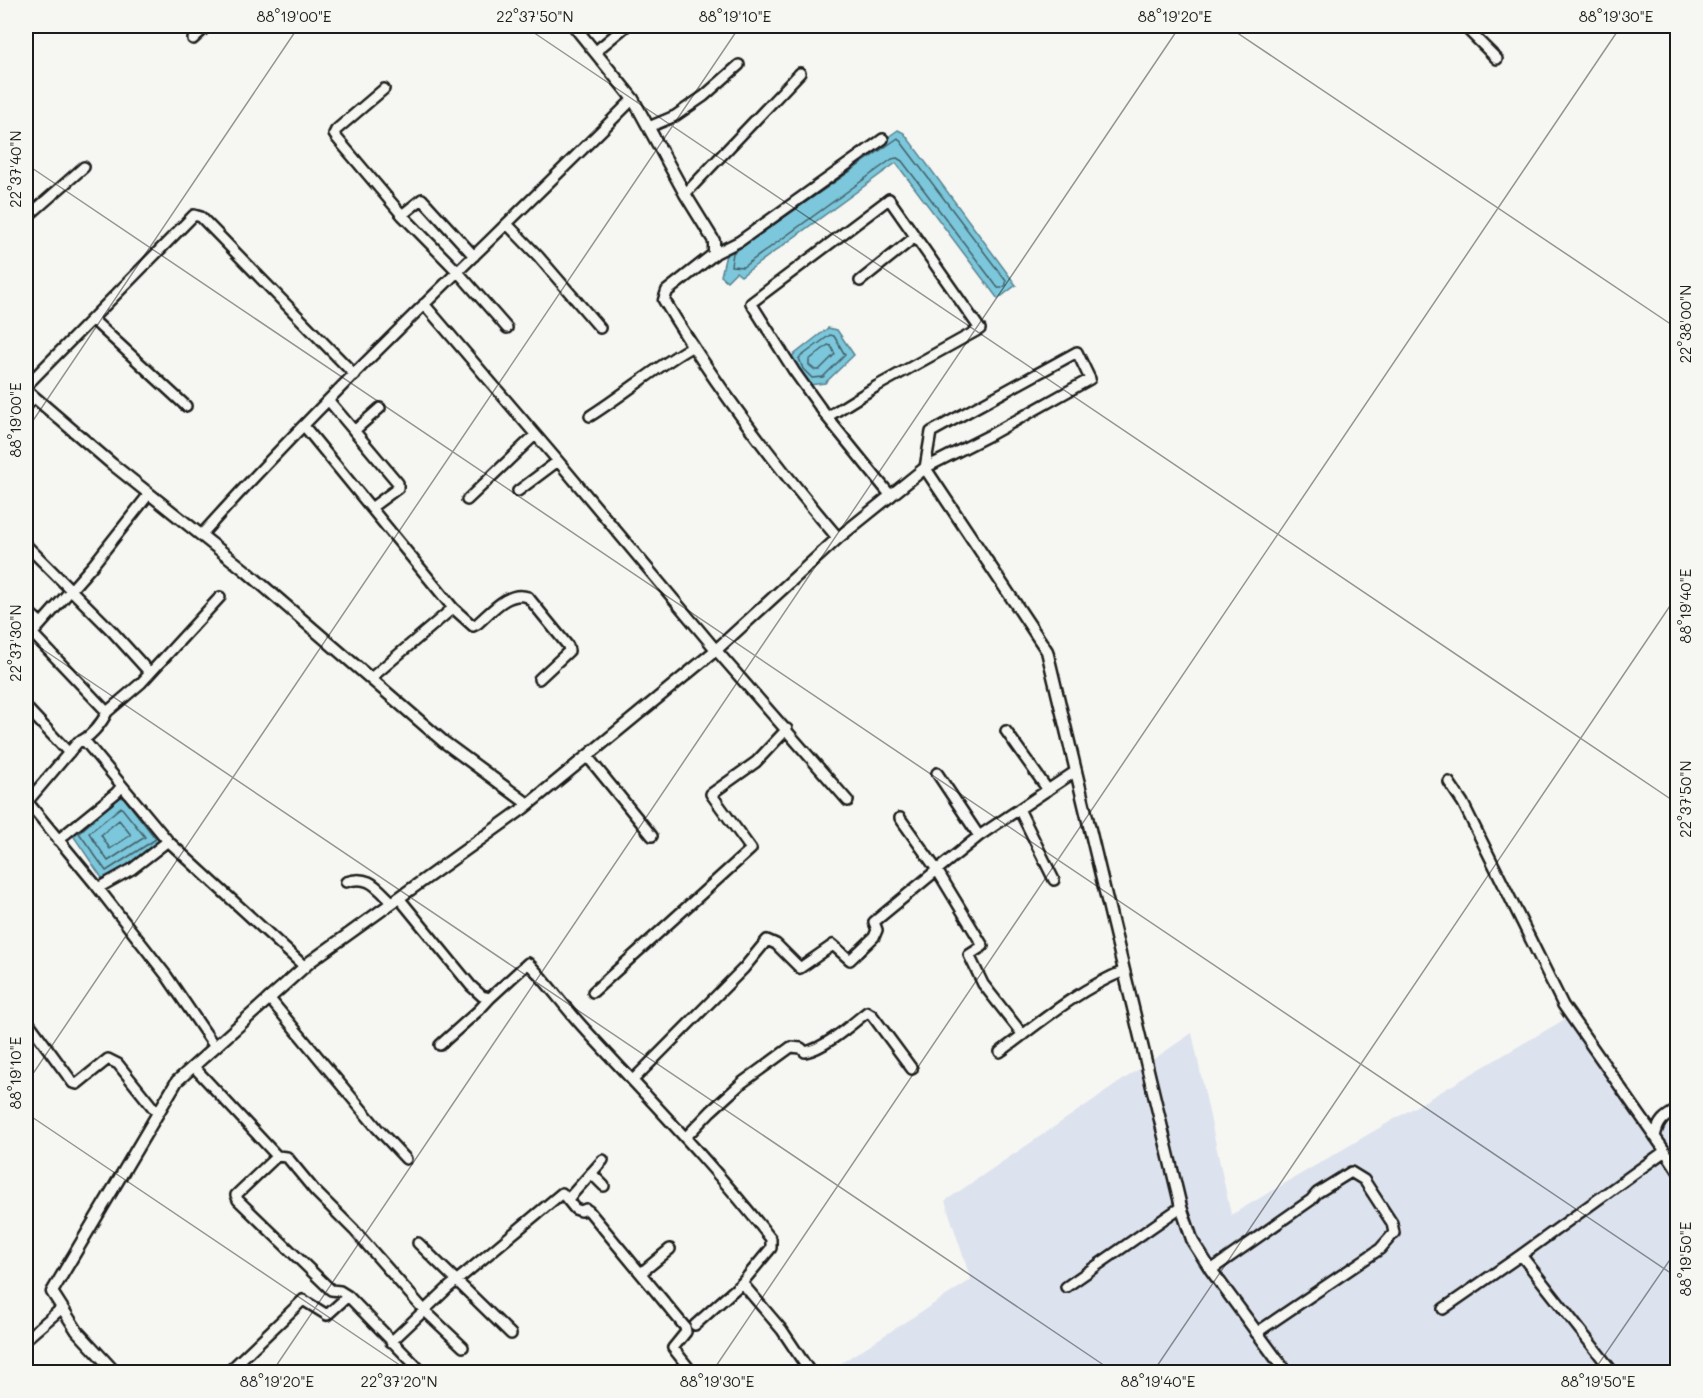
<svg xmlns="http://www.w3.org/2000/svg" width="1703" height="1398" viewBox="0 0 1703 1398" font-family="Mali,sans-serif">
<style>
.built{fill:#dce3ee}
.water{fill:#7cc7db;stroke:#56838f;stroke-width:1.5}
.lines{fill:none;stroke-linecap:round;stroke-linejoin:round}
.shore{stroke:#426068;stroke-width:1.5}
.minor-casing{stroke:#1c1c1c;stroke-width:14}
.tertiary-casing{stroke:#1c1c1c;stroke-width:15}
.minor{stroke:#f6f6f2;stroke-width:9}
.tertiary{stroke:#f6f6f2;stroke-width:10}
.ticks{fill:none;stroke:#1c1c1c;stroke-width:1.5;stroke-opacity:0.45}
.neatline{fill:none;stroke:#1c1c1c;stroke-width:2}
.ticks-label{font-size:15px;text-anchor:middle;fill:#1c1c1c}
</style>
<rect width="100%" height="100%" fill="#f6f6f2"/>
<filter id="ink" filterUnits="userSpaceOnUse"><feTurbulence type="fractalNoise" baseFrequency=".0167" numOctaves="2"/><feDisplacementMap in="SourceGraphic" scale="12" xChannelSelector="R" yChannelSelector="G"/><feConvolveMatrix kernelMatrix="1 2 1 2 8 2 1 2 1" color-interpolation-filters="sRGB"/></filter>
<g filter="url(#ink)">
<path class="built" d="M1572 1015 1653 1134 1677 1120V1372H827L971 1280 945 1201 1192 1033 1231 1215Z"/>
<path class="water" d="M898 130 904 133 1016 285 998 299 896 163 741 276 736 272 727 281 721 276 727 250Z
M828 328 837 330 854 355 825 383 809 385 798 372 791 357Z
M123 787 164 838 161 844 104 881 70 831Z"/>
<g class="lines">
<path class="shore" d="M898 138 1006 281V285L1002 288H998L902 161 897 158 892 159 743 267 731 266 733 253Z
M830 335 834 336 845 355 823 377 812 378 803 369 799 358Z
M828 345 831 346 835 354 819 370H815L809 365V360Z
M108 807 79 833 106 871 156 839 124 798 120 797
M121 807 145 837 108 861 89 833Z
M119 820 131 835 110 849 101 835Z"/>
<defs>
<path id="minor" d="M1464 26 1497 59
M193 39 207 26
M596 51 626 26
M384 89 336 130 334 134 336 137 402 215 458 272 507 328
M649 127 675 116 704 96 739 65
M685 194 800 73
M402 215 422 199 474 256
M26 218 84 167
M507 224 538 256 600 328
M714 254 740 241 883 139
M860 281 915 237
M424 304 558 461 716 650 848 801
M92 319 186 406
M1077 352 1090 379 990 435 925 468 931 432Z
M26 386 194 215 201 217 355 375
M329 401 398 483V488L371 508
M26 407 34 397
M590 416C625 394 657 366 693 346
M827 417 877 386 980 329 889 199 751 303 794 371 827 417 891 496
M304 426 453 608 371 678
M354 431 380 408
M518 491 558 461
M467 500 535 435
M202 534C338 382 489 244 633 99
M26 545 112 631 150 673
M453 608 473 626 477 624C491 612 508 590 528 597L568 646 569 651 539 679
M26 610 41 623
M32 633 107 712
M26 641 93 565 149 494
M26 707 69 753
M1006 731 1048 790
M84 740 168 841 305 967
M587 756 652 836
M937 773 979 836
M1449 782 1463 803 1563 1005 1665 1151
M26 800 95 884 166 975 215 1047
M27 802 78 742C89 739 102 723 107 712L141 683 220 597
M1019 809 1054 880
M58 840 116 793 122 786
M346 882C369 874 377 888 392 902
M98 888 132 869 168 841
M399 898 471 986 482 996 490 998 528 963C548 983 563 1005 582 1026 646 1096 713 1164 771 1239V1248L742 1283 782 1330 810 1372
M593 992 751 849 711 794 756 762 787 729
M269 998 377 1128 406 1159
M26 1019 73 1083 77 1084 108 1059 118 1064 158 1114
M1023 1035 983 984 969 955 983 946 937 870 979 836 1076 771
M440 1045 479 1010 490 998
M1000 1052C1039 1023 1079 989 1124 971
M194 1067 277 1156 236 1195 238 1200 331 1290 340 1291 348 1296 422 1372
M633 1080 744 968 767 940 776 944 800 968 833 945 850 960 874 937 877 930 874 922 937 870 900 818
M1655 1137C1658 1121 1664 1117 1678 1109
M685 1138 711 1111 743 1082 791 1047 801 1048 805 1052C824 1049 852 1024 867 1012L872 1015 912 1069
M277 1156 287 1157 315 1191 354 1230 424 1310 463 1347
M591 1173 604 1186
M568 1199 603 1160
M418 1243 511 1334
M1211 1270 1311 1200 1317 1193 1351 1172 1364 1180 1392 1223 1394 1233 1380 1249 1256 1333
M641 1273 670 1249
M1066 1287 1181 1207
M1443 1309 1521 1255
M695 1325 742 1283
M26 1339 62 1308
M391 1342 449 1287 562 1193 575 1209 581 1211 586 1209 589 1211 685 1327 686 1332 673 1348 692 1372
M228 1372 303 1300 327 1315 348 1296
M1613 1372 1521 1255 1665 1151 1678 1171"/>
<path id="tertiary" d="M574 26 633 99 685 194 714 241V254L667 291 664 300C714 384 774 463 838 538
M26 390 112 464 246 571 444 742 528 804
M115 1372 77 1331 52 1292 177 1081 311 961 524 808 716 650 838 538 925 468 1047 651 1181 1207 1193 1242 1211 1270 1286 1372"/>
</defs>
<use href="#minor" class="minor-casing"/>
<use href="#tertiary" class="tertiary-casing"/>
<use href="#minor" class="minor"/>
<use href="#tertiary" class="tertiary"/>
</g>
</g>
<path class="ticks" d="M524 26 1678 804M1227 26 1678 329M26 164 1678 1278M26 431 299 26M26 638 1114 1372M26 1084 740 26M26 1113 410 1372M272 1372 1180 26M712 1372 1621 26M1153 1372 1678 594M1593 1372 1678 1248"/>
<rect width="1703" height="1398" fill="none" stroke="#f6f6f2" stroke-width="66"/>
<rect x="33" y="33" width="1637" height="1332" class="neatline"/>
<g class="ticks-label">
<text x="294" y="22">88°19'00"E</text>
<text x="535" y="22">22°37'50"N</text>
<text x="735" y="22">88°19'10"E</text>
<text x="1175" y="22">88°19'20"E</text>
<text x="1616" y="22">88°19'30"E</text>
<text transform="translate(16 169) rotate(-90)" y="5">22°37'40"N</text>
<text transform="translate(1686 324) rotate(-90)" y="5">22°38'00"N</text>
<text transform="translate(16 420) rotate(-90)" y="5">88°19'00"E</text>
<text transform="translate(1686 606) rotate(-90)" y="5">88°19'40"E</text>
<text transform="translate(16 643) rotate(-90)" y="5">22°37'30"N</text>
<text transform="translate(1686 799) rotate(-90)" y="5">22°37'50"N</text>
<text transform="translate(16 1073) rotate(-90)" y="5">88°19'10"E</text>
<text transform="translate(1686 1259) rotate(-90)" y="5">88°19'50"E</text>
<text x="277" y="1387">88°19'20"E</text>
<text x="399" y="1387">22°37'20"N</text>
<text x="717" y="1387">88°19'30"E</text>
<text x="1158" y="1387">88°19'40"E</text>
<text x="1598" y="1387">88°19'50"E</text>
</g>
</svg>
